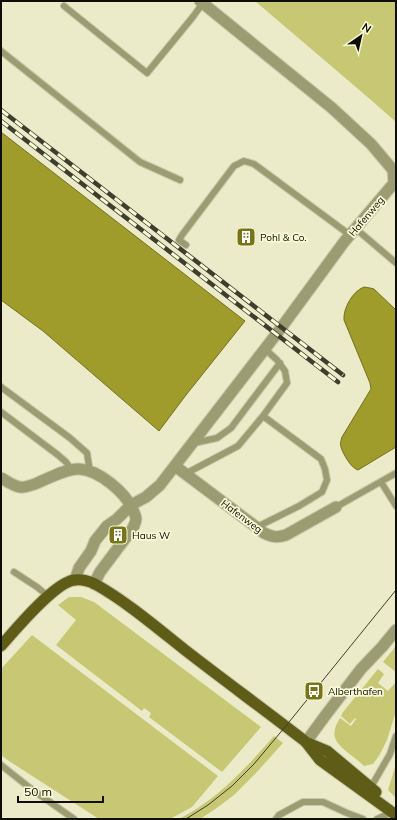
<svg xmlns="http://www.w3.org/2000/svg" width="397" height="820" viewBox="0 0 397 820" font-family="Mulish,sans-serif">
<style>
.green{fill:#c8c773}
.water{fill:#9f9c2b;stroke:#74711f}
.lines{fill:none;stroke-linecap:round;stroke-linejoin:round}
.service-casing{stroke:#c8c8a9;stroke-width:8}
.minor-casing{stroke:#c8c8a9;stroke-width:13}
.primary-casing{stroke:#c8c8a9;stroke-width:13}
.service{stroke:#9c9c72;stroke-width:6}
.minor{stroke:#9c9c72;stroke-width:11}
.primary{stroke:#5e5c17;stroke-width:11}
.tram{stroke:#3e3e2e;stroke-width:1}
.rail-casing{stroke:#3e3e2e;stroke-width:4.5}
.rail{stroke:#f8f9d6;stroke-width:3;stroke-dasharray:9;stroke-linecap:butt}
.labels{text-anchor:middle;stroke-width:3.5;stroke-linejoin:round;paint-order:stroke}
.street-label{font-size:10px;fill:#0e0e03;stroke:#f8f9d6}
.poi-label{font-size:10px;fill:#0e0e03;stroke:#f8f9d6;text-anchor:start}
</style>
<rect width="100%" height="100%" fill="#ebebc9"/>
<path class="green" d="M255 1H396V122L371 100Z
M69 597H81L94 602 261 727 222 772 149 717 151 713 144 708 142 711 56 645 76 620 58 605Z
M32 635 218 776 192 807 170 819H99L9 761 1 755V669Z
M396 646V672L383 662Z
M378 669 384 674 378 683 388 691 396 682V711L387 740 380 754 376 760 373 764 364 766C359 761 353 757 347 752 334 741 330 734 340 718L351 726 356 719 355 718 350 724 341 716 343 712Z
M274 736 283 743 256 773 234 795 214 810 200 819H179C218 799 245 769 274 736Z
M396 764V798L388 790Z"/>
<path class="water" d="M1 132 245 321 186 395 159 431 43 331 1 300Z
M364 287 370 288 374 289 396 310V447L358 470C351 468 343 454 341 447 340 443 341 440 342 437L371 389 370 383 344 320C343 308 353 291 364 287Z"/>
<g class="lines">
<defs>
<path id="service" d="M64 6 147 73 192 18 203 3
M1 51 140 162 180 180
M355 228 396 263
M186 245 179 240 182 235 234 166 244 161 254 164 350 235
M1 387 70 438 87 453 90 472
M1 412 58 455 66 462 71 469
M263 416 287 383 285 371 277 360 265 349
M194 443 217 438 231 428 280 363
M185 474 238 446 263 416 321 459 325 469 327 480 322 492 299 506 257 527
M381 482 396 506
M336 507 396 473
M14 572 37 587 48 596
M1 765 30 788 74 819
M371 787 390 754 396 736
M276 819 279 815 303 802H323L347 813 363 819
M377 819 392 812"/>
<path id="minor" d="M175 466 264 533C272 537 277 538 286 535L336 507
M1 478C7 481 13 486 20 487 25 488 31 485 35 484 47 479 67 468 79 469 99 470 125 492 133 510 134 513 136 516 136 519 136 522 134 525 133 528L100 572 94 584
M75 580 79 568 91 551 95 541 107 526 117 519 131 505 146 497 160 485 281 328 344 242 394 183 393 170 371 144 332 108 200 1
M306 742 325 716 361 669 382 647 396 630"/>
<path id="primary" d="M1 646C15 630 54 583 74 580 81 579 89 581 95 584 127 602 156 627 185 650 225 681 266 711 306 742L320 760 396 815
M308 743 327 751 376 792"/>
</defs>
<use href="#service" class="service-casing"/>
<use href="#minor" class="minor-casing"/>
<use href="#primary" class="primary-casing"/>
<use href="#service" class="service"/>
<use href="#minor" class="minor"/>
<use href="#primary" class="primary"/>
<path class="tram" d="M186 819 208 805 232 786 254 764 285 727 396 590"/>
<defs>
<path id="rail" d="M1 110 343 375
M1 121 338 382"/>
</defs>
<use href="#rail" class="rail-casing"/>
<use href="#rail" class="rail"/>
</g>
<defs>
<symbol id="building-square" viewBox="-11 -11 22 22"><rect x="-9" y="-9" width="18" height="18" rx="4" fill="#777419" stroke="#f8f9d6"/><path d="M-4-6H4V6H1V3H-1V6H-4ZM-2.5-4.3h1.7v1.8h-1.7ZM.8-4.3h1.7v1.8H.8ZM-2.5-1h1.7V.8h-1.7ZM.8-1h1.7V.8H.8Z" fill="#fff"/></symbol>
<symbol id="bus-square" viewBox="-11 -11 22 22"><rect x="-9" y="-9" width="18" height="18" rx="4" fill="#777419" stroke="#f8f9d6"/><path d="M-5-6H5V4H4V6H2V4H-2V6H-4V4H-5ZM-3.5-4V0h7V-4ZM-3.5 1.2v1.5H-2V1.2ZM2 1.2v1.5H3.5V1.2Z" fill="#fff"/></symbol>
</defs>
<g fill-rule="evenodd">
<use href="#building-square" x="235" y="226" width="22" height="22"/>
<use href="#building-square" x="107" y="524" width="22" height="22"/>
<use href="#bus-square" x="303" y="680" width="22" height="22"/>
</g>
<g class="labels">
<g class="street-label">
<text transform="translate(366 216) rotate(-50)" y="4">Hafenweg</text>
<text transform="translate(242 516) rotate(37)" y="4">Hafenweg</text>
</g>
<g class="poi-label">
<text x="260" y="241">Pohl &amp; Co.</text>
<text x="132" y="539">Haus W</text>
<text x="328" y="695">Alberthafen</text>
</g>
</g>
<rect width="397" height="820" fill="none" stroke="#0e0e03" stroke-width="4"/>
<g transform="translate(361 36) rotate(34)" stroke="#f8f9d6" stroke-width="3" paint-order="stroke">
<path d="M0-3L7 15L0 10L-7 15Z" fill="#0e0e03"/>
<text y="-6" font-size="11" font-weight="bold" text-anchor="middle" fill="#0e0e03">N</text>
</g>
<path d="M18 796v6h85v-6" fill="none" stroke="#0e0e03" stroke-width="2"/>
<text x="24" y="796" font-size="12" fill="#0e0e03" stroke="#f8f9d6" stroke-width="3" paint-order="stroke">50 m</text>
</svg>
